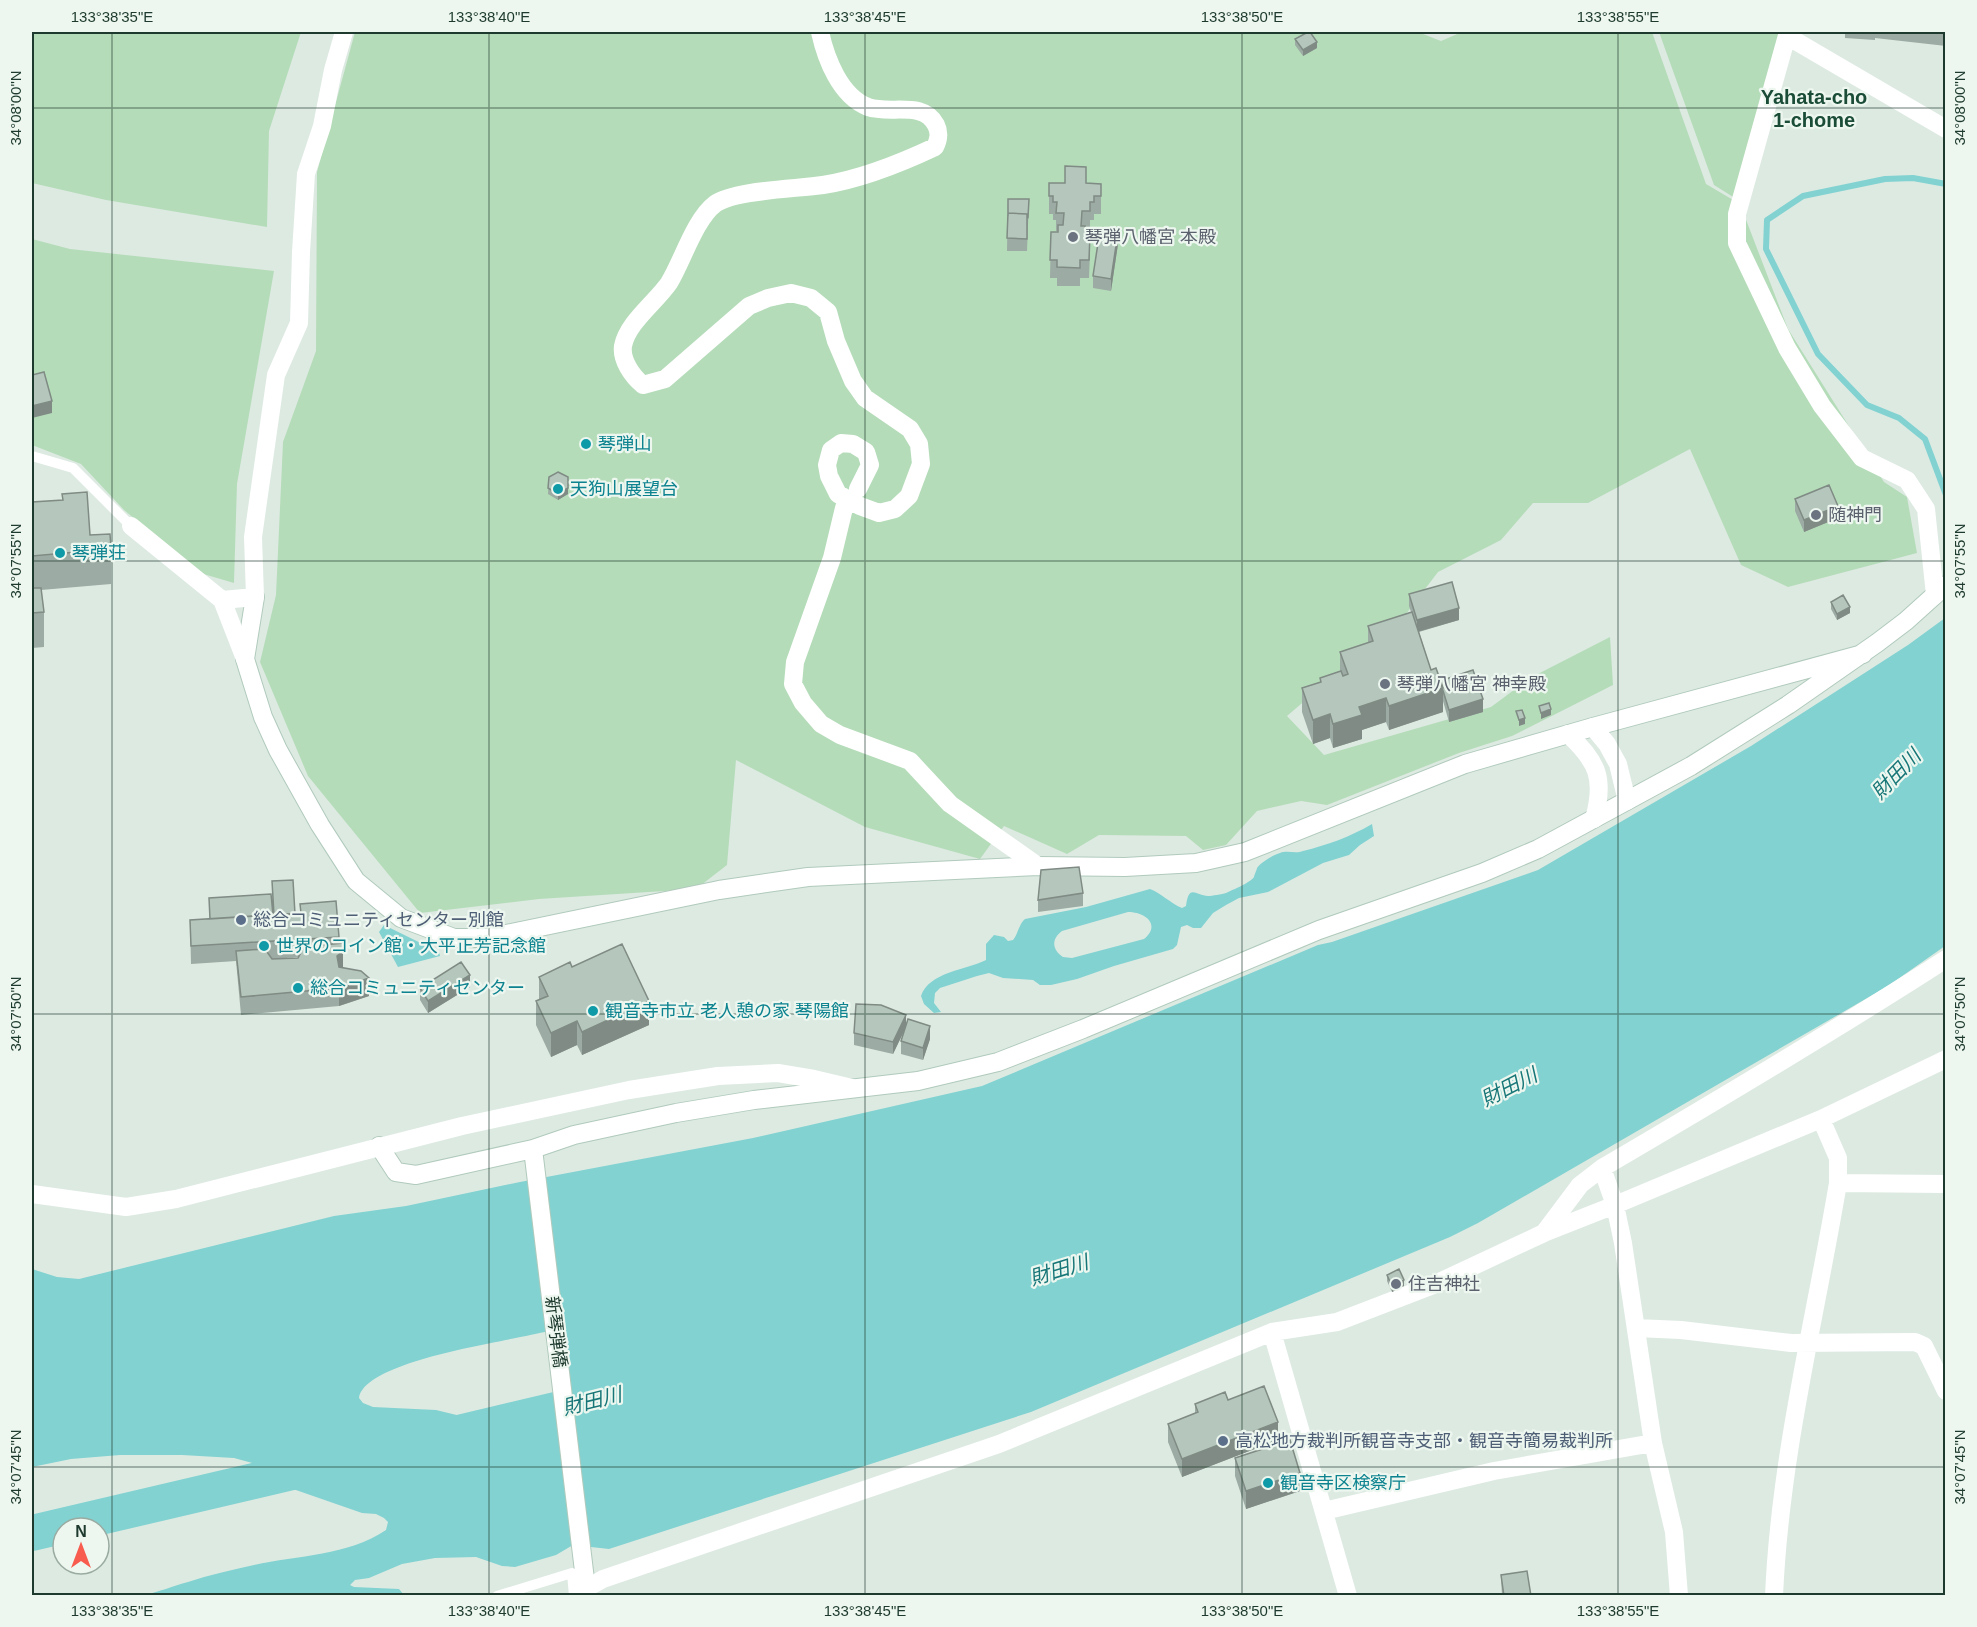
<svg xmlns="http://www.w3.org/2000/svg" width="1977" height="1627" viewBox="0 0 1977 1627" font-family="Arial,'Noto Sans JP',sans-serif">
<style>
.green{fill:#b5dcb9}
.water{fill:#82d2d1;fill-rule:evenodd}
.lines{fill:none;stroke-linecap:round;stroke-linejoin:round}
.stream{stroke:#82d2d1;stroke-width:6}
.river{stroke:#82d2d1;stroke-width:36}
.secondary-casing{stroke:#b0cabc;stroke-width:20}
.lane{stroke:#fff;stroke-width:10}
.street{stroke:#fff;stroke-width:18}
.secondary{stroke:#fff;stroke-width:18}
.wall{fill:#9caba3;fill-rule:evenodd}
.shaded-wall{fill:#7f8b84}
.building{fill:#b5c7bd;stroke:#7f8b84;stroke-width:1.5}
.ticks{fill:none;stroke:#1e3a2e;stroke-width:1.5;stroke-opacity:0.45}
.worship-dot{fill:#6b7280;stroke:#edf7f0;stroke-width:2}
.culture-dot{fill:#0f9aa8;stroke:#edf7f0;stroke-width:2}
.service-dot{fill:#5c6f8a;stroke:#edf7f0;stroke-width:2}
.labels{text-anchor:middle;stroke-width:4.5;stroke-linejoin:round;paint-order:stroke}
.worship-label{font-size:18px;fill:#5b616d;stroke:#edf7f0;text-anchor:start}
.culture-label{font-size:18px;fill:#0d838f;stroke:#edf7f0;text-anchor:start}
.service-label{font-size:18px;fill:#4e5e75;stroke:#edf7f0;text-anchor:start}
.street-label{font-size:18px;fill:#1e3a2e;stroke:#edf7f0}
.neighbourhood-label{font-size:20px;font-weight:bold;fill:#1a4c38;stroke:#edf7f0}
.water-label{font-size:20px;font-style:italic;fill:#177677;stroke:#edf7f0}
.neatline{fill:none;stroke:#1e3a2e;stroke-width:2}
.ticks-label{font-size:15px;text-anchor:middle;fill:#1e3a2e}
</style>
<rect width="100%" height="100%" fill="#ddeae2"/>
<path class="green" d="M32 32H301L269 131 267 227 106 200 32 183Z
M355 32H1418L1441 41 1462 32H1652L1706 184 1740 204 1788 329 1884 482 1907 497 1917 553 1788 587 1741 565 1690 449 1588 503H1533L1501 540 1438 572 1406 614 1287 716 1324 755 1491 707 1530 678 1610 637 1613 685 1512 736 1459 753 1327 805 1301 801 1257 811 1226 845 1203 850 1186 836 1099 835 1067 854 1004 826 980 859 865 827 736 760 727 865 696 889 539 899 420 913 308 776 260 662 276 595 283 442 316 351 317 172Z
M1659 32H1782L1738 200 1714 185Z
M32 239 70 249 274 271 237 484 234 583 200 573 124 510 81 464 32 445Z"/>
<path class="water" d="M1945 618V946L1888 986 1478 1223 1450 1237 1031 1412 609 1549 573 1545 556 1555 515 1567 502 1566 476 1557 435 1558 402 1564 369 1578 355 1580 350 1585 354 1587 399 1589 404 1595H144C159 1592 173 1586 188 1582 209 1575 232 1570 254 1565 298 1555 348 1556 386 1530L388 1522 384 1518 376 1514 362 1513 293 1489 282 1483 263 1466 234 1458 182 1455H120L71 1459 32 1467V1269L57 1277 79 1279 334 1216 406 1206 520 1182 753 1138 982 1086 1318 945 1332 942 1538 870 1751 746 1908 645ZM548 1331 559 1421 502 1426 436 1410 373 1407 363 1403 359 1398C365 1359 513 1341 548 1331Z
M1372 824 1374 836 1360 845 1349 855 1323 863 1268 892 1239 898 1226 905 1213 913 1201 928H1193L1187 925 1181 927 1177 945 1173 949 1114 966 1077 979 1051 985H1040L1033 980 1003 978 989 973 977 976 940 988 935 993 934 1003 941 1012 934 1013 924 1004 921 996C929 972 966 970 986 960V944L994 935 1004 937 1008 941 1013 940C1018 934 1019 924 1025 919L1086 907 1150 889C1161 893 1170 903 1182 908L1186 906C1189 883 1196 896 1208 896 1212 896 1222 894 1226 893 1232 890 1250 883 1254 877 1254 876 1257 869 1257 868 1260 863 1273 855 1280 853 1287 850 1296 854 1303 851 1327 845 1350 837 1372 824ZM1128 912C1146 912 1161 925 1144 939L1072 958 1063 957C1052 950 1051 939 1062 931Z
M384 925 439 952 440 956 398 967 379 932Z"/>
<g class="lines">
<path class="stream" d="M1946 184 1913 178 1885 179 1803 196 1767 220 1766 249 1818 354 1867 405 1899 418 1925 439 1946 495"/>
<path class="river" d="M446 1436 602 1399
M32 1533 322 1465"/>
<defs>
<path id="secondary" d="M255 597 245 659 263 717 278 750 320 825 356 881 401 918 454 938H487L719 890 808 877 1038 866 1125 867 1196 863 1245 852 1465 764 1593 727 1863 654
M379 1146 396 1172 416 1175 533 1149 574 1135 676 1113 754 1100 918 1081 998 1062 1083 1029 1319 930 1482 873 1538 849 1691 766 1788 705 1877 643 1906 621 1946 585
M533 1149 587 1596"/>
</defs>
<use href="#secondary" class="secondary-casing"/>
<path class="lane" d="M32 456 73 468 131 526
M497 1596 572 1573 574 1596"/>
<path class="street" d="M820 32C826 59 840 96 868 107 891 115 923 100 936 125 940 133 939 139 935 147 899 164 862 179 823 185 797 189 734 190 715 204 695 219 682 262 669 283 656 302 627 323 623 346 621 360 632 376 643 385L665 379 749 306 768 298 791 293 811 298 828 312 836 341 853 381 865 398 910 429 919 444 921 464 909 496 895 509 879 513 860 506 838 494 829 476 827 465 831 450 841 443 853 444 866 452 870 465 858 489
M1788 32 1737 214V243L1787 348 1822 406 1862 458 1907 480 1926 509 1935 595
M1787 36 1946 129
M844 508 832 558 795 662 793 684 803 703 821 724 840 735 910 761 950 804 1038 866
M131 526 222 600 245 659
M222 600 255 597 253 537 276 375 299 323 301 252 306 174 322 126 333 70 344 32
M1593 727 1607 744 1618 764 1627 801
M1568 734C1598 762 1605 779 1594 819
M1838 1183 1946 1184
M32 1194 126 1207 176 1199 462 1126 629 1090 718 1076 778 1073 814 1079 852 1088
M1544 1233 1580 1185 1602 1168
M1636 1328 1681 1330 1791 1343 1915 1342 1924 1346 1946 1391
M1272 1332 1348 1596
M1324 1511 1494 1471 1653 1443
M587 1588 603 1579 999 1444 1272 1332 1337 1322 1433 1285 1544 1233 1615 1205 1821 1119 1946 1059
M1679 1596 1674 1532 1653 1443 1623 1243 1615 1205 1602 1168C1718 1100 1833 1032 1946 959
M1774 1596C1780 1456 1815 1320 1838 1183V1158L1821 1119"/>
<use href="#secondary" class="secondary"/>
</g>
<path class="wall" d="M1845 32H1946V46L1875 38V40L1845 38Z
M1295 39 1317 48 1303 56 1295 45Z
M1049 183 1101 184V214H1094V220H1090V229H1085V233L1090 252 1089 278H1080V286H1057V278H1050L1051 232H1058V231H1056V220H1053V214H1049Z
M1008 199H1029L1027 251H1007Z
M1118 244 1111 291 1093 288V276Z
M549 477 568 494 558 500 548 494Z
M1795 499 1838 518 1804 532 1795 511Z
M32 502 90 535 111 549V584L41 590 44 612V647L32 648Z
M1409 594 1459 620 1419 632 1431 670 1440 681 1483 712 1449 722 1443 701V712L1389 730 1386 722 1362 730V739L1333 748 1330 738 1313 744 1302 712V688L1320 682V678L1340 671V652L1368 643V626L1411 612 1409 606Z
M1831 602 1850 613 1837 620 1831 609Z
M32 706 33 723V759H32Z
M272 881 295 914 300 913V904L339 937V943L343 968 369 996 339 1006 241 1015 236 961 191 964 190 920 210 919 209 898 273 915ZM298 957V958L272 959Z
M1083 893V906L1038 912V900Z
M572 967 649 1025 582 1055 577 1045 551 1057 536 1025V1001L539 1000V977Z
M470 987 428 1013 420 1000V988Z
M906 1024 930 1039 923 1060 901 1054V1041L903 1033 893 1054 854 1045V1033Z
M1387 1275 1404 1286 1392 1292 1387 1281Z
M1195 1404 1278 1440 1182 1477 1168 1442V1424L1195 1414Z
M1235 1458 1300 1491 1246 1509 1235 1476Z
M1501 1575 1531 1596H1502Z"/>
<path class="shaded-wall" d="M1317 42V48L1303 56V50Z
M1118 232V244L1111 291V279Z
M52 401V413L32 418V406Z
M568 488V494L558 500V494Z
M1838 506V518L1804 532V520Z
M1850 607V613L1837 620V614Z
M1459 608V620L1417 632V620Z
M1443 688V712L1389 730V706Z
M1386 698V722L1362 730V739L1333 748V724L1359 707Z
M1483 699V712L1449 722V710Z
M1551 709V715L1541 719V713Z
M1330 714V738L1313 744V720Z
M1525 718V724L1519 726V720Z
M343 951V969L337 974V956Z
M470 975V987L428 1013V1001Z
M369 978V996L339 1006V988Z
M649 1001V1025L582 1055V1032Z
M906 1015V1027L893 1054V1042Z
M577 1021V1045L551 1057V1033Z
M930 1026V1039L923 1060V1048Z
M1404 1280V1286L1392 1292V1286Z
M1278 1422V1440L1182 1477V1459Z
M1300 1473V1491L1246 1509V1491Z"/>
<path class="building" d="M1308 32H1310L1317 42 1303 50 1295 39Z
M1065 166 1086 167V183L1101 184V196H1094V202H1090V211H1082L1081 226H1085V233L1090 234 1089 260H1080V268L1057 267V260H1050L1051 232H1058V225H1063L1064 213H1056L1057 202H1053V196H1049V183H1065Z
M1008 199H1029L1028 217 1027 216V214L1008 213V216Z
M1008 213 1027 214V239L1007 238Z
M1100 230 1118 232 1111 279 1093 276Z
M44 372 52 401 32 406V375Z
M558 472 568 477V488L558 494 548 488 549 477Z
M1829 485 1838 506 1804 520 1795 499Z
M87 492 90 535 110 534 111 549 32 556V502L63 500 62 494Z
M1452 582 1459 608 1417 620 1409 594Z
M32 588H41L44 612 32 613Z
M1843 595 1850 607 1837 614 1831 602Z
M1412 612 1431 670 1436 668 1443 688 1389 706 1386 698 1359 707 1362 715 1333 724 1330 714 1313 720 1302 688 1321 682 1320 678 1341 671 1343 676 1348 674 1340 652 1373 641 1368 626Z
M1473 670 1483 699 1449 710 1440 681Z
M1549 703 1551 709 1541 713 1539 706Z
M32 706 33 723H32Z
M1522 710 1525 718 1519 720 1516 711Z
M1079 867 1083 893 1038 900 1041 870Z
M293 880 295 914 274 915 272 881Z
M271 894 273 915 210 919 209 898Z
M336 901 339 937 191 946 190 920 301 913 300 904Z
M343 943V951L337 956 339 967 361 971 369 978 339 988 241 997 236 951 265 949 272 959 298 958 304 947Z
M622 944 649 1001 582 1032 577 1021 551 1033 536 1001 548 996 539 977 570 962 572 967Z
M461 962 470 975 428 1001 420 988Z
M856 1004 881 1005 906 1015 893 1042 854 1033Z
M908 1019 930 1026 923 1048 901 1041Z
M1399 1269 1404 1280 1392 1286 1387 1275Z
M1264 1386 1278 1422 1182 1459 1168 1424 1198 1412 1195 1404 1225 1392 1228 1400Z
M1290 1440 1300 1473 1246 1491 1235 1458Z
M1527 1571 1531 1596H1504L1501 1575Z"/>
<path class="ticks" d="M112 32V1596M489 32V1596M865 32V1596M1242 32V1596M1618 32V1596M32 108H1946M32 561H1946M32 1014H1946M32 1467H1946"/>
<g class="worship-dot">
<circle cx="1073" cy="237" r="6"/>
<circle cx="1816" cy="515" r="6"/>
<circle cx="1385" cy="684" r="6"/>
<circle cx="1396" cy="1284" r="6"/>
</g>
<g class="culture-dot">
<circle cx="586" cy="444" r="6"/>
<circle cx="558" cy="489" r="6"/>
<circle cx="60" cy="553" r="6"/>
<circle cx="264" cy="946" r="6"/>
<circle cx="298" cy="988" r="6"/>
<circle cx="593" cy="1011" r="6"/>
<circle cx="1268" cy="1483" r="6"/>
</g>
<g class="service-dot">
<circle cx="241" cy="920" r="6"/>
<circle cx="1223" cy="1441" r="6"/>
</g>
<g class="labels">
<g class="worship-label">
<text x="1085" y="243">琴弾八幡宮 本殿</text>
<text x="1828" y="521">随神門</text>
<text x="1397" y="690">琴弾八幡宮 神幸殿</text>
<text x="1408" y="1290">住吉神社</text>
</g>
<g class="culture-label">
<text x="598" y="450">琴弾山</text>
<text x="570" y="495">天狗山展望台</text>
<text x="72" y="559">琴弾荘</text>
<text x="276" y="952">世界のコイン館・大平正芳記念館</text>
<text x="310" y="994">総合コミュニティセンター</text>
<text x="605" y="1017">観音寺市立 老人憩の家 琴陽館</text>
<text x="1280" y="1489">観音寺区検察庁</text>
</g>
<g class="service-label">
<text x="253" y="926">総合コミュニティセンター別館</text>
<text x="1235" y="1447">高松地方裁判所観音寺支部・観音寺簡易裁判所</text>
</g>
<g class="street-label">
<text transform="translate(556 1332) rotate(83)" y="6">新琴弾橋</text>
</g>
<g class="neighbourhood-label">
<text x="1814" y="104">Yahata-cho<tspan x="1814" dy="23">1-chome</tspan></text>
</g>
<g class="water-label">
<text transform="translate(1896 774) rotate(-46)" y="7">財田川</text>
<text transform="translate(1509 1087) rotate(-27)" y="7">財田川</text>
<text transform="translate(1059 1270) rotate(-17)" y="7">財田川</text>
<text transform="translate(592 1401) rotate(-14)" y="7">財田川</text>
</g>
</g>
<rect width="1977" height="1627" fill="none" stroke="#edf7f0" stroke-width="66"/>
<g transform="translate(81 1546)"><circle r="28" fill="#edf7f0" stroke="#9aaba2" stroke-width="1.5"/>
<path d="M0-4.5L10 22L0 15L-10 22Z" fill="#f75c4e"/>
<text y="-9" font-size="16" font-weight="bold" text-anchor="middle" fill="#1e3a2e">N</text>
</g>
<rect x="33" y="33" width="1911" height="1561" class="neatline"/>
<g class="ticks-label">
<text x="112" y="22">133°38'35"E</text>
<text x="489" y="22">133°38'40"E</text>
<text x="865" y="22">133°38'45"E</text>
<text x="1242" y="22">133°38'50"E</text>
<text x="1618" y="22">133°38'55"E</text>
<text transform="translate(16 108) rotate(-90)" y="5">34°08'00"N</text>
<text transform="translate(1960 108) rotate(-90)" y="5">34°08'00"N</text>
<text transform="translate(16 561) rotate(-90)" y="5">34°07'55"N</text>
<text transform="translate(1960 561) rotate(-90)" y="5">34°07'55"N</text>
<text transform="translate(16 1014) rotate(-90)" y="5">34°07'50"N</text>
<text transform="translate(1960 1014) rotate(-90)" y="5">34°07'50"N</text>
<text transform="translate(16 1467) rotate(-90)" y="5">34°07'45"N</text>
<text transform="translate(1960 1467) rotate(-90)" y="5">34°07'45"N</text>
<text x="112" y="1616">133°38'35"E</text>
<text x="489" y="1616">133°38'40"E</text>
<text x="865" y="1616">133°38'45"E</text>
<text x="1242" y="1616">133°38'50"E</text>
<text x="1618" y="1616">133°38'55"E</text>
</g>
</svg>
